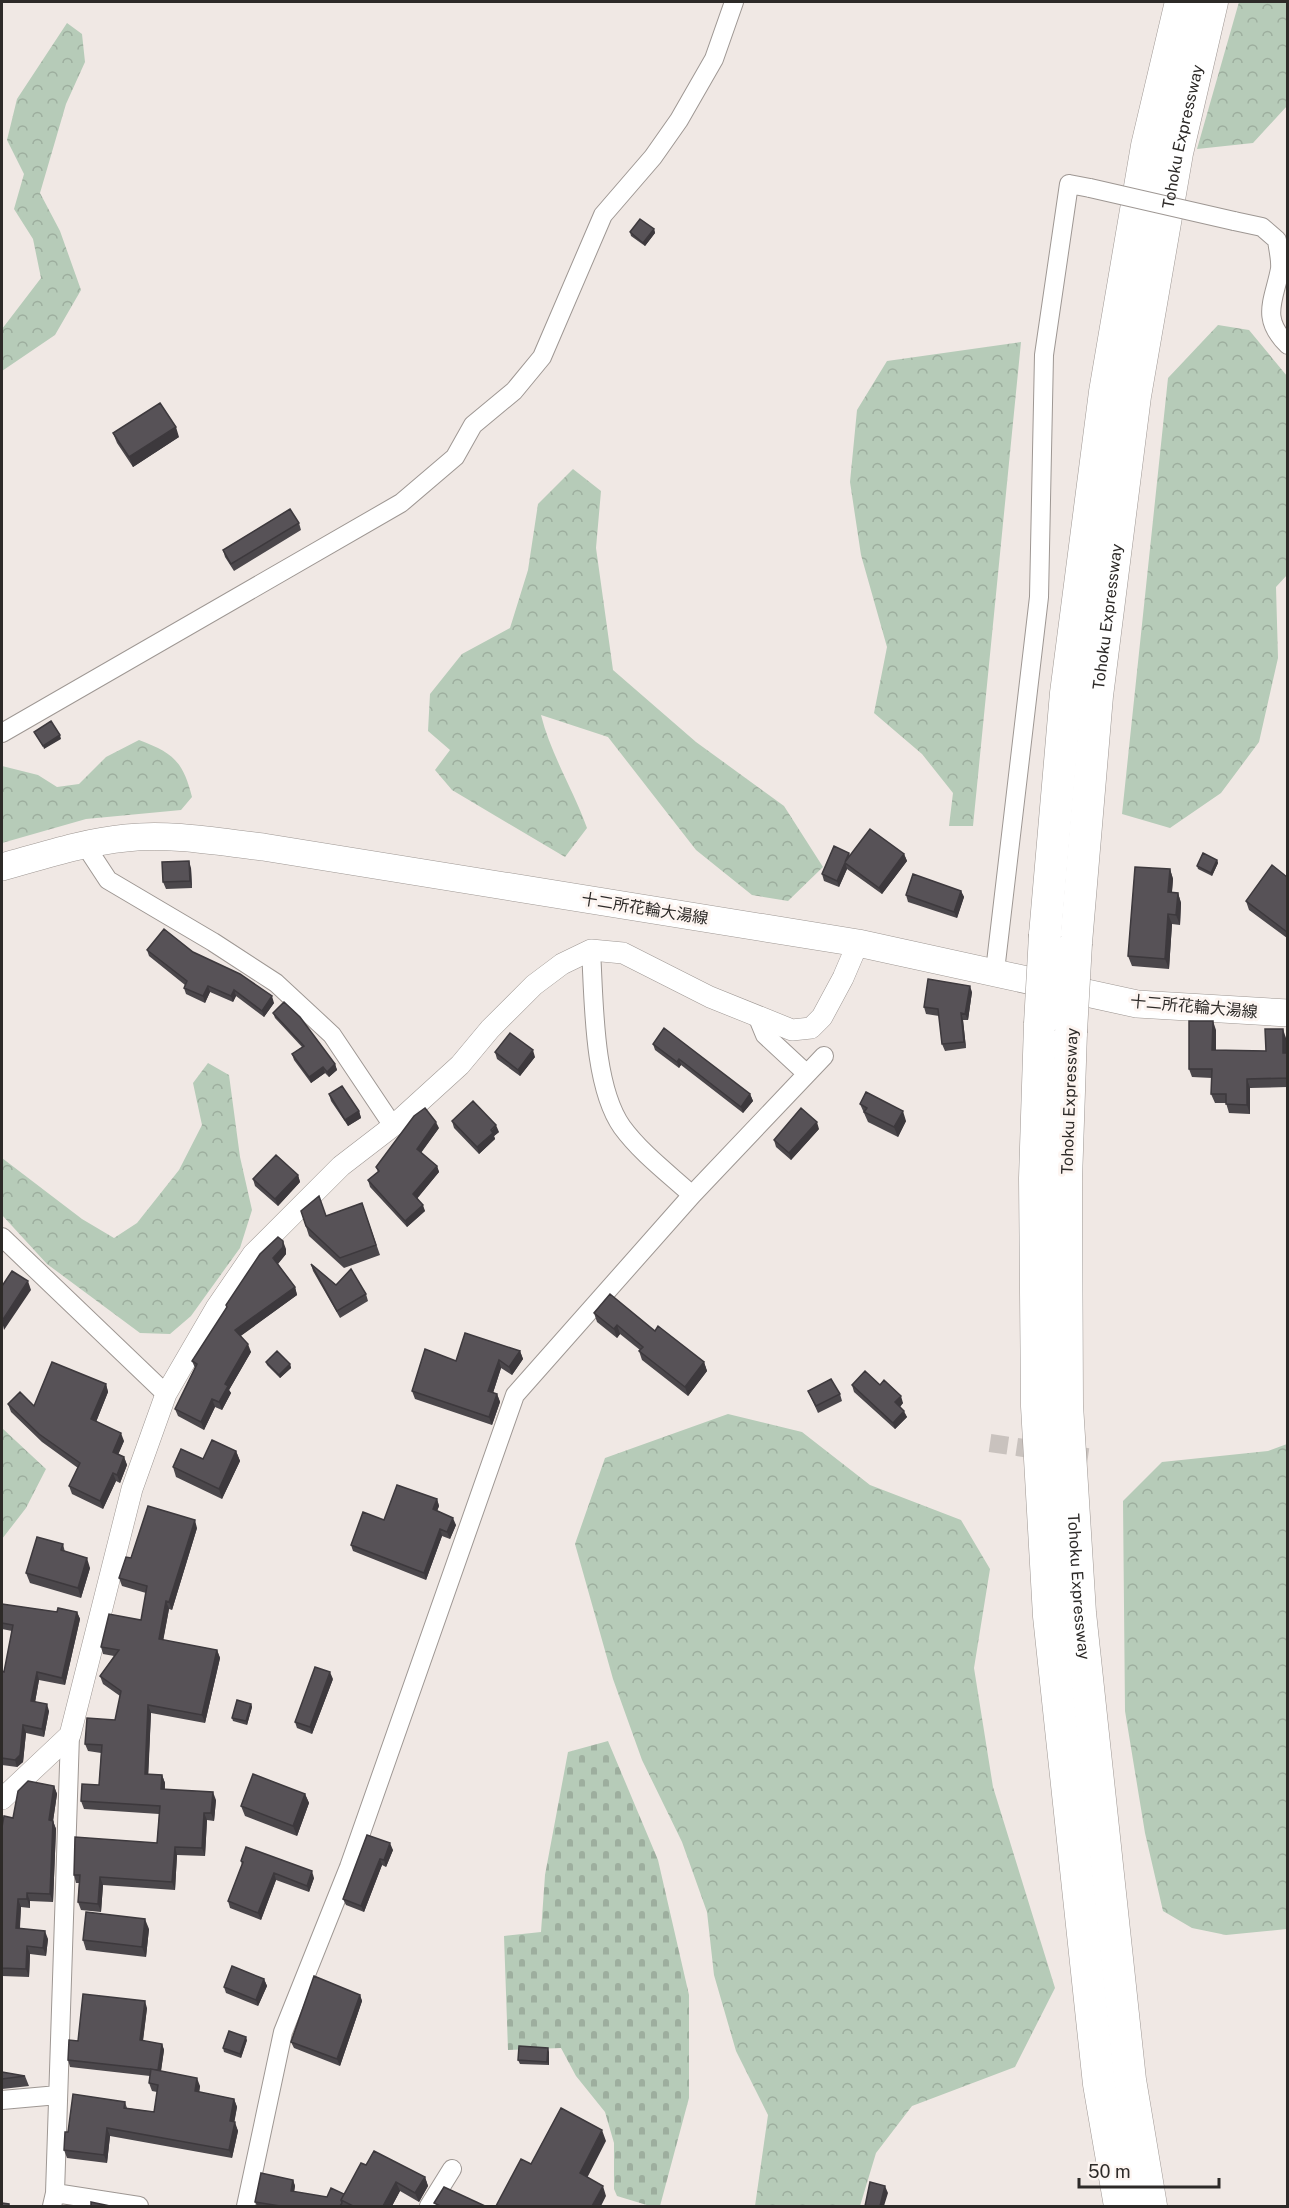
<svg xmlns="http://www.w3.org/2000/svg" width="1289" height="2208" viewBox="0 0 1289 2208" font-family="'Public Sans','Noto Sans JP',sans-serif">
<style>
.forest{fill:url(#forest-crowns)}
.cemetery{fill:url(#cemetery-stones)}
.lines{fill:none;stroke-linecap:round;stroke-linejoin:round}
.minor-tunnel{stroke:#c9c2be;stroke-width:18;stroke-dasharray:18 9;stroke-linecap:butt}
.minor-casing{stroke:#9e9793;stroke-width:20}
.tertiary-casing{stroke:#9e9793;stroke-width:22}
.primary-casing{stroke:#9e9793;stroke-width:28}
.motorway-casing{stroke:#9e9793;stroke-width:33}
.minor{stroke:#fff;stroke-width:18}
.tertiary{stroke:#fff;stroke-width:21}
.primary{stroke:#fff;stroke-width:27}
.motorway{stroke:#fff;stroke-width:32}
.minor-bridge-casing{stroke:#9e9793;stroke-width:20;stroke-linecap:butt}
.motorway-bridge-casing{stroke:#9e9793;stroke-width:33;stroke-linecap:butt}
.minor-bridge{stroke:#fff;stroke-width:18}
.motorway-bridge{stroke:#fff;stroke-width:32}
.wall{fill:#4b474b}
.shaded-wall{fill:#3d393d}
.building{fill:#575257;stroke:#3d393d;stroke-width:1.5}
.labels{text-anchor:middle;stroke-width:6;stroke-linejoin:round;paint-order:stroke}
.street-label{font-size:16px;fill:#2d2a28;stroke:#fdf5f1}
</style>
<defs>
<pattern id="forest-crowns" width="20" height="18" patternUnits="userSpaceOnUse" patternTransform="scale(1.5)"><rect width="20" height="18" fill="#b6cbb8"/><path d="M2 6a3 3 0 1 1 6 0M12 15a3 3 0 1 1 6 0" fill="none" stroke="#9dae9e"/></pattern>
<pattern id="cemetery-stones" width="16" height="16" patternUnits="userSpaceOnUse" patternTransform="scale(1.5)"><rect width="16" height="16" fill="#b6cbb8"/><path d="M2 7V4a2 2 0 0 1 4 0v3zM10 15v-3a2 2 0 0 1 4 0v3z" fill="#9dae9e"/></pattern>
</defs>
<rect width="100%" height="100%" fill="#f0e8e4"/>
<path class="forest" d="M1239 2H1287V106L1253 143 1197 149Z
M67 23 82 34 85 62 66 104 40 193 60 231 81 290 55 335 2 371V329L41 278 33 239 14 209 24 174 7 140 17 99Z
M1218 325 1249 330 1287 376V575L1276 587 1278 658 1259 742 1221 793 1170 828 1122 814 1168 378Z
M1021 342 973 826H949L953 793 922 754 874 713 887 647 861 555 850 482 857 410 887 361Z
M573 469 601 491 596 548 613 670 696 742 784 806 823 867 788 901 752 895 696 850 608 737 541 715C551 755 573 789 587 828L565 857 452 790 435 770 450 750 428 731 430 694 462 654 510 628 528 570 538 504Z
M139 740C173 753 183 761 192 797L181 810 86 819 2 843V766L38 775 57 787 79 784 106 757Z
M208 1063 229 1075 240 1157 252 1210 240 1248 191 1316 170 1334 140 1333 47 1264 2 1215V1158L82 1219 114 1238 137 1223 179 1170 202 1125 193 1083Z
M728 1414 802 1432 870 1485 961 1520 990 1569 974 1668 993 1787 1055 1988 1015 2067 912 2106 876 2153 860 2206H755L768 2115 736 2051 714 1975 707 1912 682 1842 642 1760 613 1679 575 1544 605 1458Z
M2 1428 46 1469 26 1508 2 1539Z
M1287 1444V1929L1226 1935 1192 1928 1163 1911 1145 1833 1125 1711 1123 1501 1162 1462 1268 1451Z"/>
<path class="cemetery" d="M608 1741 658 1860 689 1995V2098L660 2206H650L617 2196 614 2189V2143L605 2112 576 2076 561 2048 508 2050 504 1936 541 1932 545 1875 568 1752Z"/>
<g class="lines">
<path class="minor-tunnel" d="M990 1443 1093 1458"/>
<defs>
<path id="minor" d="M1234 221 1262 227 1277 240C1278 249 1281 260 1280 269 1274 301 1260 318 1288 345
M2 733 401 503 455 457 473 425 514 391 542 357 603 215 653 157 679 120 714 59 734 2
M85 845 108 880 213 942 276 983 332 1035 393 1126
M591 950C594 1000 593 1086 622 1127 641 1153 669 1174 692 1195
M995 971 1039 597 1044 355 1069 184 1090 188
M758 1018 765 1035 807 1074
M2 1237 166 1394
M2 2100 58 2095
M55 2193 139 2206
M52 2206 55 2193 70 1735
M246 2206 283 2032 349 1867 515 1395 692 1195 824 1056
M429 2206 452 2169"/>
<path id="tertiary" d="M2 1799 70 1735 132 1489 166 1394 216 1308 253 1254 341 1166 393 1126 460 1065 490 1029 534 985 562 964 591 950 623 953 710 997 792 1030 811 1028 822 1017 843 978 858 943"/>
<path id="primary" d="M2 867C42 856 84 842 126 838 171 833 219 842 263 847L858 943 1137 1004 1288 1013"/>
<g id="motorway">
<path d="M1045 935 1066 693 1105 392 1147 146 1181 2"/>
<path id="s1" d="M1076 943 1097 696 1135 396 1177 153 1212 2"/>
<path d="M1040 1024 1035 1178 1037 1406 1049 1616 1099 2084 1120 2206"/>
<path id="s2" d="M1071 1032 1066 1180 1067 1405 1080 1613 1130 2080 1151 2206"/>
</g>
</defs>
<use href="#minor" class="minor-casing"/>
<use href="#tertiary" class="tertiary-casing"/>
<use href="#primary" class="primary-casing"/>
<use href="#motorway" class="motorway-casing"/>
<use href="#minor" class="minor"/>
<use href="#tertiary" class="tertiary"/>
<use href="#primary" class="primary"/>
<use href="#motorway" class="motorway"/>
<defs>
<path id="minor-bridge" d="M1090 188 1234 221"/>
<path id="motorway-bridge" d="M1040 1024 1045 935
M1071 1032 1076 943"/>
</defs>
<use href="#minor-bridge" class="minor-bridge-casing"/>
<use href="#motorway-bridge" class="motorway-bridge-casing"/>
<use href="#minor-bridge" class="minor-bridge"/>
<use href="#motorway-bridge" class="motorway-bridge"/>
</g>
<path class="wall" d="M654 229 655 233 645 246 631 236 630 232Z
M113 433 179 437 133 467 117 443Z
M299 523 301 530 234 571 225 557 223 550Z
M849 853 850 856 904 854 907 861 882 894 847 869 839 887 824 881 822 874Z
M1217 860 1218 863 1212 876 1198 869 1197 866Z
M191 868 192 888 166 889 163 882Z
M1170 869 1173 879 1172 892 1178 893 1181 903 1180 925 1172 924 1169 969 1132 966 1128 956Z
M1287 877V938L1249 910 1246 901Z
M961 891 964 897 957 918 908 902 906 895Z
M147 950 193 952 274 1003 264 1017 236 996 233 1002 210 992 205 1003 186 994 184 988 185 985 149 956Z
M972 992 968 1020H963L966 1048 945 1051 942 1044 939 1016 926 1014 924 1007Z
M273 1013 335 1064 337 1070 329 1077 325 1073 311 1083 294 1060 292 1054 302 1047 275 1018Z
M1216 1030V1050L1266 1051 1286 1038V1053H1287V1087L1250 1088V1114L1229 1113 1226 1103H1215L1211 1094 1212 1078 1192 1077 1189 1069Z
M653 1044 750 1094 753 1101 743 1113 681 1065 679 1068 655 1050Z
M495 1052 535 1057 520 1076 497 1059Z
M329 1094 359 1111 361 1118 348 1126 331 1101Z
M860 1104 906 1121 898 1137 868 1122Z
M452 1121 499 1132 494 1136 495 1139 479 1154 454 1128Z
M439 1128 421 1153 437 1166 439 1172 417 1198 425 1211 407 1227 370 1187 368 1180 378 1172 376 1167Z
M819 1129 791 1160 776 1147 774 1140Z
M298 1175 300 1182 278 1206 255 1186 253 1179Z
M362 1203 380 1255 344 1268 309 1236 301 1211 326 1216Z
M286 1249V1254L278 1264 295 1287 297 1295 240 1336 251 1352 229 1390 231 1393 222 1410 215 1407 204 1430 178 1416 175 1409 195 1368 192 1361 227 1308 226 1305Z
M311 1264 336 1285 366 1294 368 1301 340 1318 313 1271Z
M594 1313 655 1331 704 1362 707 1371 688 1396 642 1360 639 1351 640 1350 620 1334 617 1338 597 1322Z
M520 1351 523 1359 512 1375 501 1368 493 1393 497 1394 500 1402 492 1425 415 1399 412 1391 456 1361Z
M266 1362 290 1364 291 1368 280 1378 267 1365Z
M106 1384 108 1392 96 1422 124 1441 118 1454 124 1457 127 1465 120 1483 116 1481 103 1509 72 1494 69 1486 78 1468 42 1442 11 1412 8 1404 34 1406Z
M852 1385H880L903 1403 900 1407 907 1417 895 1429 854 1392Z
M808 1391 840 1394 842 1401 818 1413Z
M236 1451 240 1461 222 1499 176 1477 173 1467Z
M437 1499 439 1506 437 1511 456 1525 450 1539 442 1536 426 1580 353 1551 351 1545 384 1520Z
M197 1528 172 1610 169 1609 163 1640 217 1650 220 1658 205 1723 151 1713 148 1774 162 1775 165 1783V1789L216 1800 214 1821 207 1820 205 1856 177 1855 175 1890 103 1885 101 1912 81 1910 78 1902 79 1883H76L74 1875 157 1843 159 1814 84 1809 81 1801 99 1785 101 1753 88 1751 85 1744 115 1720 120 1696 103 1684 100 1676 114 1656 103 1654 101 1647 141 1620 146 1593 122 1586 119 1578 131 1558Z
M63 1544 65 1552 90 1568 81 1598 30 1583 26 1573Z
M2 1604 57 1612H77L80 1619 65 1685 39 1680 35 1702 49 1711 44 1737 26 1733 23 1762 17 1767 2 1765V1671L4 1672 12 1631 2 1629Z
M333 1679 312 1734 297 1728 295 1722Z
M251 1704 252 1707 247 1725 233 1721 232 1718Z
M54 1786 57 1794 53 1821 56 1829 53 1902 30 1901V1908L21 1907 20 1928 48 1939 46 1956 30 1954 29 1977 2 1976V1978V1827Z
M305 1794 309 1803 297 1836 245 1816 241 1806Z
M367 1835 393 1850 386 1867 382 1865 364 1912 346 1905 343 1899Z
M241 1861 314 1878 309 1892 276 1880 261 1920 230 1908 228 1901 242 1865Z
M149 1929 146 1957 86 1950 83 1940Z
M264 1979 267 1986 258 2006 226 1993 224 1987Z
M360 1995 362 2001 340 2066 294 2048 291 2042Z
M147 2008 143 2041 162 2044 164 2050 161 2071 200 2086 199 2092 234 2099 237 2107 234 2122 238 2131 232 2158 110 2136 107 2163 67 2158 64 2150 68 2132 125 2102 127 2108 154 2112 157 2092 152 2091 149 2083 150 2076 70 2067 68 2060 78 2041Z
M247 2040 241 2058 224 2052 223 2048Z
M549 2052V2065L520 2064 518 2060Z
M2 2072 25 2076 29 2086 2 2089Z
M366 2165 425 2177 428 2186 419 2202 400 2191 392 2206H257L255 2202 293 2180 295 2186 294 2192 327 2197 344 2194Z"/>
<path class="shaded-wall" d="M654 229 655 233 645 246 643 243Z
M176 427 179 437 133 467 129 457Z
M60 735 61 739 44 749 43 746Z
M904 854 907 861 882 894 879 888Z
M1217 860 1218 863 1212 876 1211 873Z
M189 861 191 868 192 888 190 881Z
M845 863 847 869 839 887 837 881Z
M1170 869 1173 879 1171 902 1168 892Z
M961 891 964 897 957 918 954 912Z
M1178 893 1181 903 1180 925 1176 915Z
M1168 914 1172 924 1169 969 1165 959Z
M208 986 210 992 205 1003 203 996Z
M970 986 972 992 968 1020 965 1014Z
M234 990 236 996 233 1002 231 996Z
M272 996 274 1003 264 1017 262 1011Z
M961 1013 963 1020 966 1048 964 1042Z
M1213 1021 1216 1030V1059L1212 1050Z
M1283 1029 1286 1038V1062L1283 1053Z
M533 1050 535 1057 520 1076 518 1070Z
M679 1059 681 1065 679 1068 677 1062Z
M335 1064 337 1070 329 1077 327 1072Z
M323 1067 325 1073 311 1083 309 1077Z
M1247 1079 1250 1088V1114L1247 1105Z
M750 1094 753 1101 743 1113 741 1107Z
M359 1111 361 1118 348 1126 345 1120Z
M903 1111 906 1121 898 1137 894 1127Z
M436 1122 439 1128 419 1155 417 1149Z
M817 1122 819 1129 791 1160 789 1153Z
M496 1125 499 1132 494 1136 495 1139 479 1154 477 1147Z
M437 1166 439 1172 416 1200 413 1194Z
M298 1175 300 1182 278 1206 275 1199Z
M423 1205 425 1211 407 1227 405 1221Z
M283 1241 286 1249V1254L276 1266 273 1258Z
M28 1281 31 1290 4 1330 2 1321Z
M295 1287 297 1295 238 1338 235 1330Z
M617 1325 620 1334 617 1338 614 1329Z
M248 1344 251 1352 229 1390 231 1393 222 1410 219 1402 225 1384Z
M520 1351 523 1359 512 1375 509 1367Z
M499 1360 501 1368 491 1399 488 1391Z
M704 1362 707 1371 688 1396 685 1387Z
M290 1364 291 1368 280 1378 279 1375Z
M106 1384 108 1392 94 1427 91 1419Z
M497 1394 500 1402 492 1425 489 1417Z
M901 1396 903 1403 898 1409 895 1402Z
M212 1399 215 1407 204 1430 201 1422Z
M904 1411 907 1417 895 1429 893 1423Z
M121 1433 124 1441 116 1460 113 1452Z
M236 1451 240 1461 222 1499 219 1489Z
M124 1457 127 1465 120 1483 117 1475Z
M113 1473 116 1481 103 1509 100 1501Z
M437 1499 439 1506 435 1516 433 1509Z
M453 1518 456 1525 450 1539 447 1532Z
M195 1520 197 1528 172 1610 169 1602Z
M440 1529 442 1536 426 1580 424 1573Z
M87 1558 90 1568 81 1598 78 1588Z
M166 1601 169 1609 162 1647 159 1639Z
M77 1612 80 1619 65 1685 62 1678Z
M217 1650 220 1658 205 1723 202 1715Z
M37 1672 39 1680 34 1708 31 1701Z
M330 1672 333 1679 312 1734 310 1727Z
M47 1704 49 1711 44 1737 42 1729Z
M251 1704 252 1707 247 1725 246 1721Z
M148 1705 151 1713 148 1782 145 1774Z
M23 1725 26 1733 23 1762 17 1767 15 1760Z
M162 1775 165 1783 164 1797 161 1789Z
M54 1786 57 1794 52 1828 49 1820Z
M213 1792 216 1800 214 1821 211 1813Z
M305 1794 309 1803 297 1836 293 1826Z
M204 1813 207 1820 205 1856 202 1848Z
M53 1821 56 1829 53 1902 50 1894Z
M390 1843 393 1850 386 1867 384 1860Z
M175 1847 177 1855 175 1890 172 1882Z
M380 1859 382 1865 364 1912 361 1906Z
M312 1871 314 1878 309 1892 307 1886Z
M274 1873 276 1880 261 1920 258 1913Z
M100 1877 103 1885 101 1912 98 1904Z
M27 1893 30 1901V1908L27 1899Z
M18 1899 21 1907 19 1936 16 1928Z
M145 1919 149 1929 146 1957 142 1947Z
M45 1931 48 1939 46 1956 43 1948Z
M27 1946 30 1954 29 1977 26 1969Z
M264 1979 267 1986 258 2006 256 2000Z
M360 1995 362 2001 340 2066 337 2059Z
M145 2001 147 2008 142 2047 140 2040Z
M246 2037 247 2040 241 2058 240 2054Z
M162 2044 164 2050 160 2077 158 2070Z
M548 2048 549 2052V2065L547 2062Z
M197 2078 200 2086 198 2100 195 2091Z
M234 2099 237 2107 233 2130 230 2121Z
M235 2122 238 2131 232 2158 229 2150Z
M107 2128 110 2136 107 2163 104 2155Z
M602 2130 606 2141 584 2184 580 2173Z
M425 2177 428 2186 419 2202 415 2193Z
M293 2180 295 2186 293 2197 291 2191Z
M396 2182 400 2191 392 2206H383Z
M603 2186 606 2196 601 2206H592Z
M885 2186 888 2193 884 2206H880Z"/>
<path class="building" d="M640 219 654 229 643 243 630 232Z
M160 403 176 427 129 457 113 433Z
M290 509 299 523 231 564 223 550Z
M51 721 60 735 43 746 34 732Z
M870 829 904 854 879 888 845 863 837 881 822 874 834 846 849 853 845 862Z
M1203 853 1217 860 1211 873 1197 866Z
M189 861 190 881 163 882 162 862Z
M1272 865 1287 877V932L1246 901Z
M1135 867 1170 869 1168 892 1178 893 1176 915 1168 914 1165 959 1128 956Z
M913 874 961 891 954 912 906 895Z
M164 929 193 952 240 974 272 996 262 1011 234 990 231 996 208 986 203 996 184 988 187 981 147 950Z
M928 979 970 986 965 1014 961 1013 964 1042 942 1044 938 1009 924 1007Z
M284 1002 300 1017 335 1064 327 1072 323 1067 309 1077 292 1054 304 1046 273 1013Z
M1189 1021H1213L1212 1050 1266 1051 1265 1029H1283V1053H1287V1078L1247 1079V1105L1226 1104V1094H1211L1212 1069H1189Z
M664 1028 750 1094 741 1107 679 1059 677 1062 653 1044Z
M510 1033 533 1050 518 1070 495 1052Z
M342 1086 359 1111 345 1120 329 1094Z
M866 1092 903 1111 894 1127 864 1112 867 1108 860 1104Z
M473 1101 496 1125 491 1130 493 1133 477 1147 452 1121Z
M425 1108 436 1122 417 1149 437 1166 413 1194 423 1205 405 1221 368 1180 379 1171 376 1167 414 1116Z
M801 1108 817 1122 789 1153 774 1140Z
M276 1155 298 1175 275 1199 253 1179Z
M319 1196 326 1216 362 1203 376 1245 340 1258 306 1226 301 1211Z
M278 1237 283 1241V1247L273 1258 295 1287 235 1330 248 1344 225 1384 228 1386 219 1402 212 1399 201 1422 175 1409 197 1364 192 1361 227 1307 226 1305 260 1254Z
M311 1264 336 1285 351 1269 366 1294 337 1311Z
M12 1271 28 1281 2 1321V1286Z
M610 1294 655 1331 658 1326 704 1362 685 1387 639 1351 643 1347 617 1325 614 1329 594 1313Z
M465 1333 520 1351 509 1367 499 1360 488 1391 497 1394 489 1417 412 1391 425 1349 456 1361Z
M277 1351 290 1364 279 1375 266 1362Z
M52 1362 106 1384 91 1419 121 1433 113 1452 124 1457 117 1475 113 1473 100 1501 69 1486 80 1463 39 1434 8 1404 20 1392 34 1406Z
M865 1371 880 1385 884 1380 901 1396 895 1402 904 1411 893 1423 852 1385Z
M831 1379 840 1394 816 1406 808 1391Z
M212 1440 236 1451 219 1489 173 1467 181 1449 203 1459Z
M397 1485 437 1499 433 1509 453 1518 447 1532 440 1529 424 1573 351 1545 363 1512 384 1520Z
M148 1506 195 1520 169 1602 166 1601 159 1639 217 1650 202 1715 148 1705 145 1774 162 1775 161 1789 213 1792 211 1813H204L202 1848 175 1847 172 1882 100 1877 98 1904 78 1902 80 1875H74L75 1837 157 1843 160 1806 81 1801 82 1784 99 1785 102 1745 85 1744 87 1718 115 1720 121 1691 100 1676 119 1650 101 1647 109 1614 141 1620 147 1586 119 1578 126 1557 131 1558Z
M37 1537 63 1544 61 1550 87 1558 78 1588 26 1573Z
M2 1604 57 1612 58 1608 77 1612 62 1678 37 1672 31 1701 47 1704 42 1729 23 1725 20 1755 15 1760 2 1758V1671L4 1672 13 1625 2 1623Z
M315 1667 330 1672 310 1727 295 1722Z
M237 1700 251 1704 246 1721 232 1718Z
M253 1774 305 1794 293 1826 241 1806Z
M28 1781 54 1786 49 1820 53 1821 50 1894 27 1893V1899H18L16 1928 45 1931 43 1948 27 1946 26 1969 2 1968V1827L4 1816 13 1818 18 1791Z
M367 1835 390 1843 384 1860 380 1859 361 1906 343 1899Z
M246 1847 312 1871 307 1886 274 1873 258 1913 228 1901 243 1862 241 1861Z
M86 1912 145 1919 142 1947 83 1940Z
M232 1966 264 1979 256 2000 224 1987Z
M314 1976 360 1995 337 2059 291 2042Z
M83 1994 145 2001 140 2040 162 2044 158 2070 68 2060 69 2040 78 2041Z
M229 2031 246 2037 240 2054 223 2048Z
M519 2046 548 2048 547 2062 518 2060Z
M151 2069 197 2078 195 2091 234 2099 230 2121 235 2122 229 2150 107 2128 104 2155 64 2150 65 2132H68L73 2094 125 2102 124 2108 154 2112 158 2085 149 2083Z
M2 2072 25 2076 2 2079Z
M561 2108 602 2130 580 2173 603 2186 592 2206H496L521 2159 531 2164Z
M374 2151 425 2177 415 2193 396 2182 383 2206H353L341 2200 361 2163 366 2165Z
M261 2173 293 2180 291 2191 327 2197 331 2188 344 2194 341 2200 342 2203 340 2206H280L255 2202Z
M870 2182 885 2186 880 2206H865Z
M444 2187 485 2206H440L434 2203Z
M91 2202 110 2206H91Z
M2 2203 9 2204V2206H2Z"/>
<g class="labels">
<g class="street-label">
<text dy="6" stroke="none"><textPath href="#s1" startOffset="814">Tohoku Expressway</textPath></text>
<text dy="6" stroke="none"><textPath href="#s1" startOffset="328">Tohoku Expressway</textPath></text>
<text transform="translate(645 908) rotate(9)" y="6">十二所花輪大湯線</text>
<text transform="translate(1194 1006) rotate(5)" y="6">十二所花輪大湯線</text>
<text transform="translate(1069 1101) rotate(-88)" y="6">Tohoku Expressway</text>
<text dy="6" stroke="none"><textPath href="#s2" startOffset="555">Tohoku Expressway</textPath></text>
</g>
</g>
<rect width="1289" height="2208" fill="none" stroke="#2d2a28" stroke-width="6"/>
<path d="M1079 2178v9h140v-9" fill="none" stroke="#2d2a28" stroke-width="3"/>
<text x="1088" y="2178" font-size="18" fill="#2d2a28" stroke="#fdf5f1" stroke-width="4.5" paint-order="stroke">50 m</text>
</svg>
